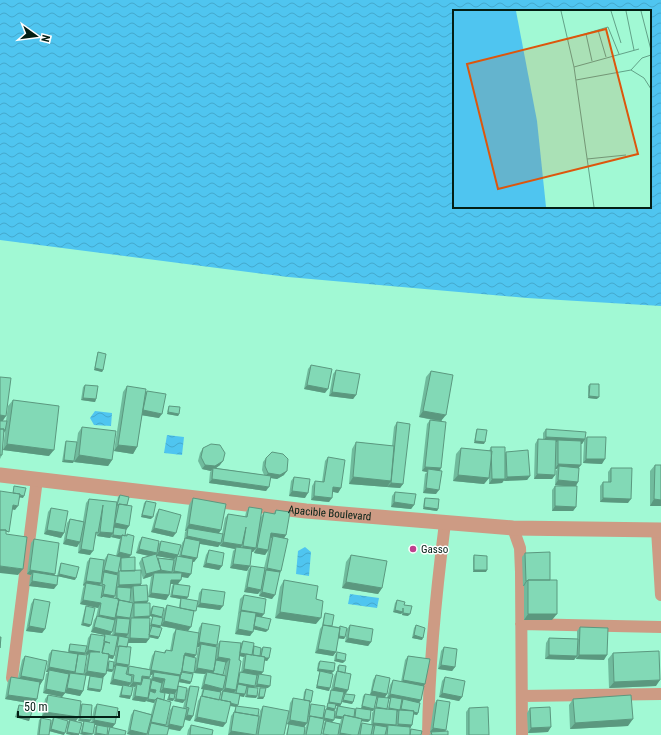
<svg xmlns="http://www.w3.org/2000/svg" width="661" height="735" viewBox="0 0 661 735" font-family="'Roboto Condensed',sans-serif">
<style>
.water{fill:url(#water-waves);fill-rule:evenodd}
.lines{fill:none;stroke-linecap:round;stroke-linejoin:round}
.minor{stroke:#cd9b84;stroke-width:12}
.tertiary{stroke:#cd9b84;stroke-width:15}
.wall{fill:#70bb9d;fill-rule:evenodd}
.shaded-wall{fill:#5b987f}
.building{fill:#82d9b6;stroke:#5b987f}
.poi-dot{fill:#be418f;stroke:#fff;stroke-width:1.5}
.labels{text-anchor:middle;stroke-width:3;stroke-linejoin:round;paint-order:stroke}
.street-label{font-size:11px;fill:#031f15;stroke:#fff}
.poi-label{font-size:11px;fill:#031f15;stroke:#fff;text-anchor:start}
.inset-river{fill:none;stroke:#4fc5f0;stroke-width:2}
.inset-road{fill:none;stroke:#62a288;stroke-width:1}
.view{fill:#dd560c;fill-opacity:0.15;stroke:#dd560c;stroke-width:2}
.inset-edge{fill:none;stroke:#031f15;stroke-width:2}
</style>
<defs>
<pattern id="water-waves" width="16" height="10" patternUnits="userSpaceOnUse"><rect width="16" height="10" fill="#4fc5f0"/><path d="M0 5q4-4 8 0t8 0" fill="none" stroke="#43a9cd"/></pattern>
</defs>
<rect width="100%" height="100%" fill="#a1f9d4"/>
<path class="water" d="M0 0H661V306L527 298 288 277 0 240ZM454 11H650V207H454Z
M95 411 112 413 111 426 94 425 90 418Z
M167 435 184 437 182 455 164 453Z
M305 547 311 552 309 576 296 574 298 551Z
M350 594 379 598 377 608 348 604Z"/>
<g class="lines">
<path class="minor" d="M513 528 520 548 521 572 522 735
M657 530 661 595
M521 624 661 627
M12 678 37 479
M522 696 661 694
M428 735C429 664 436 593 445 523"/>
<path class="tertiary" id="s1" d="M0 475 306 511 513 528 661 530"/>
</g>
<path class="wall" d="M98 352 103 370 102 372 94 370 97 355Z
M311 365 325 393 304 389 308 369Z
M336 370 356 395 353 399 329 396 333 374Z
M431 371 442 421 441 468 440 471 436 494 423 493 425 474 427 472 422 471 427 424 430 420 437 421 419 417 426 377Z
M0 377 3 421H6L8 406 13 400 49 456 3 450 5 431 4 433 2 455 0 459Z
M590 384 597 399 588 398V386Z
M85 385 96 399 95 402 81 400 83 387Z
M127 386 146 393 147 391 159 418 142 415 137 447 133 454 114 451 123 392Z
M169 406 179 414 178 416 167 414 168 408Z
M397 422 403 484 400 488 387 487 388 485 387 487 349 484 352 449 356 442 392 446 394 427Z
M82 427 112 460 108 466 74 462 78 433Z
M477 429 484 444 474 443 476 431Z
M546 429 585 439 587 437 602 464 583 463 584 441 582 444H581L578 468V482L576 486V507L573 511H552V490L555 486H564L555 485 556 471 557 469H555V475L552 479H534L535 444 538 439H543V433Z
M66 441 73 463 62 462 65 443Z
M491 447 505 454 506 452 530 476 527 480 504 481V480L502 483 489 484V478L484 484 453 481 456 454 461 448 489 451Z
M203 448 220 465 216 468 264 475 262 470 263 462 266 458 284 475 277 479 270 478 266 491 209 483 210 472 211 471 202 469 198 461 200 453Z
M328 457 341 488 338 493 333 492 329 502 311 500 312 486 315 481 322 482 325 461Z
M655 465 661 506H650V471Z
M611 468 628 503 600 502V486L603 482H608V472Z
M294 477 305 498 289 496 291 481Z
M395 492 414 505 411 509 391 507 392 496Z
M120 495 127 505 129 526 126 530 125 536H126L127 534 129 558 135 571 141 570 139 563 142 558 149 556 136 553 139 542 142 537 158 545 161 541 178 555V556H179L182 543 184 540 185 532 186 531H185L189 505 193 498 221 530 218 534H222L225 518 228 514 245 517 246 512 249 507 261 517 264 512 273 514 276 510 286 535 284 538 281 571 279 574 272 599 259 596 260 590 258 594 244 592 248 570 251 566 264 568 268 551 265 555 254 553 255 549 253 552H252L247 571 230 568 233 551 235 549 220 546V545L218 547 200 544 197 558 194 562H193L188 578 182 577 178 584H176L187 599 194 613H193L188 631 161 626 160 627 159 637 158 639 149 637V639L146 643H128L127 647V668L129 666 149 669 152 656 155 651 163 653 166 650 170 651 173 634 176 629 198 633 199 628 202 623 216 646 217 647V645L220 641 241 643 243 641 253 648 254 646 261 649 263 647 269 658 267 661 264 660 261 675 268 688 255 687 257 676 254 688 257 696 256 698 245 697 246 689 247 687 244 697 240 696 238 705 237 706 256 735H228L231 716 234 712 235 709 236 707 230 706 223 727 194 721 198 701 201 696 202 691 203 689H201L204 676 205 674 194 673 198 648 199 647H197L196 655 194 657 193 675 191 682 190 684 179 682 178 686 183 703 174 701 176 693 173 701 167 700 169 694 165 693 164 700 165 726H166L170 710 173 706 183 708 187 690 190 686 193 716 190 721 185 720 180 731 168 729 167 735H131L127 734 131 715 134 710 151 714 154 703 146 701 147 700 145 702 132 700 134 688 135 687 130 686V684L129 686 130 699 119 697 122 686 110 684 113 670 112 672 107 671 103 678 100 692 87 690 89 678 90 676H86L83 691 80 696 65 693 62 697 43 693 46 674 48 672H46L49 654 52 650 68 652 69 646 70 644 85 653V654L83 675H84L88 655 85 654 88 638 91 634 104 636V635L91 632 94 620 96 617 98 608 80 604 83 588 84 586 83 585 87 562 90 558 104 560 108 554 116 556 120 539 111 537 112 536 110 538 97 536V534L96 536 90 555 78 553 79 543 77 547 63 544 67 523 70 519 83 521 86 503 89 499 117 502 118 497ZM157 556 174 559 157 558ZM119 564 120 571 118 573ZM141 572 143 579 152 576 151 577 148 597 166 600 169 595 170 584H173L172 586 170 597 181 599 180 600 179 608 167 605 164 610 162 618H161L153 606 151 608 150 612 147 603 148 601 141 585ZM116 587V589L115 598H113ZM130 592 131 602H130ZM150 616 152 617 150 626 149 618ZM113 630 112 635H110ZM116 649 114 662H108L109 658 113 659 114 656ZM240 656 244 657 243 658 241 672 239 673ZM225 663H226L224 675H223ZM150 675H152L151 679H149L150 677ZM222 690V692L221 694 220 700H219L220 692Z
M425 498 438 509 437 511 423 509 424 500Z
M146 501 151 519 141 517 144 503Z
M51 508 64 533 61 538 44 534 48 512Z
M159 509 173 537 151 532 156 514Z
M34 539 53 576 54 589 29 586 30 577 31 575 27 574 31 543Z
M209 550 222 566 219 570 203 567 206 555Z
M525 553 550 580 552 620H524V586H523L522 557Z
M351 555 382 588 378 594 342 588 346 562Z
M474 555 486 572H473V558Z
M61 563 75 580 57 576 60 565Z
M284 580 316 599V624L275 618 280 587Z
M202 589 220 610 197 607 199 593Z
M244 595 261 617 266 632 253 629 250 636 235 634 238 614 240 599Z
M34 599 45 629 42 633 26 631 31 604Z
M397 600 408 616 402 615V613L401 614 393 612 395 603Z
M86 606 91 625 89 627 81 625 85 608Z
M325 613 332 626 339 627 340 626 345 637 344 639 338 638 336 652 333 656 315 653 320 629 322 626 324 615Z
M350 625 371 642 368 646 345 642 347 629Z
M416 625 422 640 412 638 414 628Z
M580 627 604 660 576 659V657L574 660 545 659 546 643 549 638 577 639V631Z
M444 647 455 667 452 671 438 669 441 651Z
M337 652 343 663 334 661 335 655Z
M613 653 656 686 609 688 608 659Z
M25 656 43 680 40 685 34 704 5 699 8 681 11 677 18 678 22 660Z
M408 656 430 659 421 700 419 703H420L418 713 417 715 413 714 412 725 410 728V730L411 729 422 731 421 735H322L324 723 325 721H324L321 735H304L307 723 304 727H303H305L304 735H286L288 727 289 725 287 724 290 703 293 698 303 700 304 692 306 689 313 691 311 702 310 704 307 722 308 719H307L310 706 311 704 325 706 324 713 326 710 330 692 331 690 334 676 337 671V667L339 665 346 666 345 673 351 674 348 690 346 694 355 695 353 702 352 704 342 702 343 696 344 694H343L341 704 340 706 355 710 356 708 363 709H361L363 696 365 694 370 695 373 680 376 675 390 678 387 694 384 698H389L387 709H388L390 699 387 698 390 685 393 680 401 682 405 660ZM377 697H378L377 699 375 708 372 713 371 725 362 723 360 725 361 721 368 722 370 720 371 710 373 711 374 709ZM336 706H338L336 708 334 718 341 719 340 724 332 722 334 720 335 711H334L335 709Z
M320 661 332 673 329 691 316 688 319 674 320 672 317 671 318 663Z
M445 677 462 697 459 701 439 697 442 681Z
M260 688 264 697 263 699H257L259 690Z
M48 695 81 705 82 704 91 720 89 722 91 723 94 708 97 704 115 724 112 727 125 735H107L109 729 110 727H108L107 735H94L95 727 97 725H95L92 735H84L80 734 83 723 84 722 78 721 79 715 66 734 68 722 69 720 61 719 64 735 49 731V735H37L39 720 41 718 49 731 52 719 53 718 42 716 45 699Z
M573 699 628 726 570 729 569 705Z
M437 700 445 731 448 735H429L431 733 430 732 434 704Z
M19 705 30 718 29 721 15 717 18 707Z
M263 706 284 735H256L260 711Z
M469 708 489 735H466V712Z
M530 708 548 732 528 733 527 713Z
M191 725 212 735H187L188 730Z"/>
<path class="shaded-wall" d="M95 368 103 370 102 372 94 370Z
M307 385 328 389 325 393 304 389Z
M332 392 356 395 353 399 329 396Z
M589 396 599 397 597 399 588 398Z
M83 398 96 399 95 402 81 400Z
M143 410 162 414 159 418 140 415Z
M423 411 446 415 441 421 419 417Z
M168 412 179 414 178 416 167 414Z
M0 415 6 416 2 422H0Z
M546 437 585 439 582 444 558 442V440L557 442 543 441Z
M475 441 485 442 484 444 474 443Z
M7 444 54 450 49 456 3 450Z
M118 445 137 447 133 454 114 451Z
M79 455 112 460 108 466 74 462Z
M586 459H605L602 464 583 463Z
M64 460 74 461 73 463 62 462Z
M223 461 220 465 212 471 213 468 211 471 202 469 205 465Z
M558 464 581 465 578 469 559 466 557 469H555Z
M425 467 441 468 438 473 428 469 427 472 422 471Z
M287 471 284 475 277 479 265 477 268 473Z
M537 474 555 475 552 479H534Z
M458 475 489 478 484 484 453 481Z
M530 476 527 480 504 481 507 477Z
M353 477 391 481 387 487 349 484Z
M212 479 269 487 266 491 209 483Z
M492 479H505L502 483 489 484Z
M558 480 578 482 575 487 555 485Z
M391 483 403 484 400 488 387 487Z
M333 487 341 488 338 493 330 491Z
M426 488 439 490 436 494 423 493Z
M292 491 308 493 305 498 289 496Z
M13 494 24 496 23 498 11 496Z
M314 496 332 498 329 502 311 500Z
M603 498 631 499 628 503 600 502Z
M654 499 661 500V506H650Z
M394 502 414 505 411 509 391 507Z
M13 505 18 506 15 510 10 509Z
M555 506 576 507 573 511H552Z
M424 507 438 509 437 511 423 509Z
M142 515 153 517 151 519 141 517Z
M115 523 129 526 126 530 112 528Z
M189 524 221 530 217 536 188 528 186 531H185Z
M154 528 176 533 173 537 151 532Z
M47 530 64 533 61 538 44 534Z
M100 532 113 533 110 538 97 536Z
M271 533 286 535 283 540 273 536 272 538 268 537Z
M113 535 122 536 120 539 111 537Z
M187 536 221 543 218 547 184 541Z
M66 539 80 542 77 547 63 544Z
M223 542 242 545 239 550 236 547 235 549 220 546Z
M243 546 256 548 253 552 240 550Z
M257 548 268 550 265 555 254 553Z
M81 549 93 551 90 555 78 553Z
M139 549 157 553 154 557 136 553Z
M159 551 178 555 176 558 177 556 174 559 156 556Z
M119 552 131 555 128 559 116 557Z
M181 555 197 558 194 562 178 559Z
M206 563 222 566 219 570 203 567Z
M233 564 250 566 247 571 230 568Z
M0 566 23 569 18 575 0 573Z
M267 568 281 571 278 575 266 570 264 572Z
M30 570 55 574 52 578 33 572 31 575 27 574Z
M104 570 118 573 114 577 104 572 102 575H101Z
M159 570 172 572 171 575 159 573 158 574 154 573 152 576 143 579 146 574Z
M474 570H487L486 572H473Z
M174 571 191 574 188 578 171 575Z
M59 574 76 578 75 580 57 576Z
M171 580H181L178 584H168Z
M32 581 57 585 54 589 29 586Z
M86 581 101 583 98 587 86 583 84 586 83 585Z
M526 581H527L524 586H523Z
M346 582 382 588 378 594 342 588Z
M141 584 138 589 133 586 131 589H117V587L116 589 119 585Z
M247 587 261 590 258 594 244 592Z
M262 592 275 595 272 599 259 596Z
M151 593 169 595 166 600 148 597Z
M103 594 115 596 112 600 100 598Z
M172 595 188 597 186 600 170 597Z
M83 600 101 603 98 608 80 604Z
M148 601 145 605 134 603 131 606 134 602Z
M200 603 223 606 220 610 197 607Z
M241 610 264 614 261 618 256 616 255 617 241 611 238 614Z
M395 610 403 612 401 614 393 612Z
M280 612 321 618 316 624 275 618Z
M403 613 410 614 408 616 402 615Z
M151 614 162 617 161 619 150 616 147 620 131 621 134 617 149 616Z
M528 614H557L552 620H524Z
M99 615 115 618 116 616 130 618 127 622 117 618 112 623 96 619Z
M164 621 191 627 188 631 161 626Z
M83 623 91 625 89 627 81 625Z
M151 624 161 626 159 628 150 626Z
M29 626 45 629 42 633 26 631Z
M253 626 268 630 266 632 252 629Z
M94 627 112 632 109 636 91 632Z
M238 629 253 632 250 636 235 634Z
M115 633 128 634 125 639 119 636 118 638 112 637Z
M149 635 159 637 158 639 148 637Z
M414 635 423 638 422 640 412 638Z
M338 636 345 637 344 639 336 638Z
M130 638 149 639 146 643H127Z
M348 638 371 642 368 646 345 642Z
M199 642 217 645 214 649 201 644 199 647H196Z
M318 649 336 652 333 656 315 653Z
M88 650 100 652H90L88 655 85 654Z
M69 651 85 653 84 655 68 653Z
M185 653 196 655 193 659 184 657Z
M240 653 246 654 244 657 239 656Z
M102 654 114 656 113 659 101 656Z
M549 655 577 656 574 660 545 659Z
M579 655H607L604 660 576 659Z
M218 657 230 659 226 663 215 661Z
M261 657 269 658 267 661 260 659Z
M336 659 345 661 343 663 334 661Z
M116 663 129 665 126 669 116 665 115 667H113Z
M441 665 455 667 452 671 438 669Z
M49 667 75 672 72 676 70 673 68 676 49 670 48 672H46Z
M197 668 214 671 211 675 207 672 205 674 194 673Z
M108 669 113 670 112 672 106 671Z
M244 669 263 672 260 676 259 674 257 676 241 674Z
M318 669 334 671 332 673 317 671Z
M151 670 181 675 178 680 154 672 152 675 148 674Z
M87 671 106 674 103 678 84 675Z
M21 676 43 680 40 685 18 680Z
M142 676 150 677 147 681 143 678 141 680Z
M153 677 165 679 162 684 152 680 151 682H150Z
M113 679 131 683 128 687 123 685 122 686 110 684Z
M180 679 191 682 190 684 178 682Z
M403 680 425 684 422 689 400 685Z
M660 680 656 686 609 688 614 682Z
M133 682 141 683 138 687 137 684 135 687 130 686Z
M238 683 255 686 254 688 236 685Z
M204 684 223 689 220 693 201 689Z
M257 684 270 686 268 688 255 687Z
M317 686 330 688 329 691 316 688Z
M334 687 348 690 345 694 331 692Z
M67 688 83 691 80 696 65 693 62 697 43 693 46 689 65 693Z
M88 688 101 690 100 692 87 690Z
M163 688 177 690 174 695 170 693 169 694 160 692Z
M225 688 236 690 233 694 222 692Z
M150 689 156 690 154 693 149 691Z
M372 691 387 694 384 699 369 696Z
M236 693 245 694 244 697 234 695Z
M442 693 462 697 459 701 439 697Z
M390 694 421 700 418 704 403 699 402 701 391 699V697L390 699 387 698Z
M8 695 37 699 34 704 5 699Z
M121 695 131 696 130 699 119 697Z
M247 695 257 696 256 698 245 697Z
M135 696 148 698 145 702 132 700Z
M259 697H264L263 699H257Z
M169 698 174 699 173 701 167 700Z
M148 699 155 700 154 703 146 701Z
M176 699 185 700 183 703 174 701Z
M343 700 353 702 352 704 342 702Z
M221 702 238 705 237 707 219 704Z
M329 702 341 704 340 707 328 704Z
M362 706 374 709 373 711 361 709Z
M327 707 335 709 334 711 326 710Z
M389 708 399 710 397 712 388 710Z
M401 709 418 713 417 715 399 711Z
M45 712 79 717 76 721 42 716Z
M17 715 30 718 29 721 15 717Z
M187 715 193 716 190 721 184 719Z
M336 716 343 717 341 719 334 718Z
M197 717 226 723 223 727 194 721Z
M324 718 334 720 332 722 323 720Z
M355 718 370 720 368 722 353 720Z
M80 719 91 720 89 722 78 721Z
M633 719 628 726 570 729 575 723Z
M94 720 115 724 112 728 91 724Z
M290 720 307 723 304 727 287 724Z
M151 722 166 725 163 730 151 723 148 726Z
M373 723 396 725 393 729 388 725 386 728 375 725 373 727H370Z
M169 724 183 727 180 731 166 728Z
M398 724 412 725 409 730 395 729Z
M551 727 548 732 528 733 531 728Z
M433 728 446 730 443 734 430 732Z
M51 729 65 733 64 735 49 731Z
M130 730 147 734 146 735H131L127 734Z
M231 731 256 735H228Z
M67 732 79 734V735H71L66 734Z
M82 732 93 734 84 735 80 734Z
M96 733 105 735H94Z
M340 733 352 735H339Z"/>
<path class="building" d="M98 352 106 354 103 370 95 368Z
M311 365 332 369 328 389 307 385Z
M336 370 360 374 356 395 332 392Z
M431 371 453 375 446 415 423 411Z
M0 377 11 378 6 416 0 415Z
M590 384H599V397L589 396Z
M85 385 98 386 96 399 83 398Z
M127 386 146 389 137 447 118 445Z
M147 391 166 394 162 414 143 410Z
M13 400 59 406 54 450 7 444Z
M169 406 180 407 179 414 168 412Z
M430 420 446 422 441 468 425 467Z
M0 421H7L5 431H4V429H0Z
M397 422 410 424 403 484 391 483Z
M82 427 116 431 112 460 79 455Z
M0 429H4L2 455H0Z
M477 429 487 430 485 442 475 441Z
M546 429 586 432 585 439 546 437Z
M587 437H606L605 459H586Z
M538 439 556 440 555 475 537 474Z
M558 440 581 441V465L558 464Z
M66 441 77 442 74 461 64 460Z
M356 442 394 446 391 481 353 477Z
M211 444 220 445 225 453 223 461 215 466 205 465 201 457 203 448Z
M491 447H505V479H492Z
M461 448 492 451 489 478 458 475Z
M528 450 530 476 507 477 506 452Z
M272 452 283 454 288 459 287 471 280 475 268 473 265 466 266 458Z
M328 457 345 460 341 488 333 487 332 498 314 496 315 481 324 482Z
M655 465H661V500L654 499Z
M559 466 579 468 578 482 558 480Z
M213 468 271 476 269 487 212 479Z
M611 468H632L631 499 603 498V482H611Z
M428 469 442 471 439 490 426 488Z
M294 477 310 479 308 493 292 491Z
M14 486 26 488 24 496 20 495V494L13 493Z
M555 486H577L576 507 555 506Z
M0 491 20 494 18 506 13 505 9 532 6 531V530H0Z
M395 492 416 494 414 505 394 502Z
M120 495 129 497 127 505 119 504V505H117Z
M193 498 226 504 221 530 189 524Z
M425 498 439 499 438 509 424 507Z
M89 499 117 502 113 533 100 532 103 505 98 533 96 532 93 551 81 549Z
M146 501 156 503 153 517 142 515Z
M119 504 132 506 129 526 115 523Z
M249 507 262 509 256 548 243 546 246 527 242 545 223 542 228 514 247 517Z
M51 508 68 511 64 533 47 530Z
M159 509 181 515 176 533 154 528Z
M276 510 290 512 286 535 271 533 268 550 257 548 264 512 275 514Z
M70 519 84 522 80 542 66 539Z
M114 527 126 529 125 536 122 535V536L113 535Z
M188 528 223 534 221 543 187 536Z
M0 530H6V534L27 537 23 569 0 566Z
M127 534 134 536 131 555 119 552 122 535 127 536Z
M273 536 288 539 281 571 267 568Z
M142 537 159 541 157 553 139 549Z
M185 538 200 541 197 558 181 555Z
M34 539 59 543 55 574 30 570Z
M161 541 181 545 178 555 159 551Z
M236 547 252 549 250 566 233 564Z
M209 550 224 553 222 566 206 563Z
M550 552V580H528L527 581H526L525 553Z
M108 554 121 557 118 573 104 570Z
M156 554 161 570 146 574 142 558Z
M351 555 387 561 382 588 346 582Z
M474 555 487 556V570H474Z
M177 556 193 559 191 574 174 571Z
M135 557V571H121V558Z
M90 558 104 560 101 583 86 581Z
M158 558 174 560 172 572 160 570H161Z
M61 563 79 567 76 578 59 574Z
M251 566 265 568 261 590 247 587Z
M141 570V584L119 585V571Z
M266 570 280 572 275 595 262 592Z
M33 572 58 576 57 585 32 581Z
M104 572 118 575 115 596 103 594 105 585 102 584Z
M154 573H182L181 580H171L169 595 151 593Z
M284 580 318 586 316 599 323 601 321 618 280 612Z
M528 580H557V614H528Z
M86 583 103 586 101 598 103 596 119 599 115 618 99 615 101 603 83 600Z
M174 584 190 586 188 597 172 595Z
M147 585 148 601 134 602 133 586Z
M117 587 131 588 130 602 119 600V601H118L119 599H117Z
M202 589 225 592 223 606 200 603Z
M244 595 266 599 264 614 241 610Z
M181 598 198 601 196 611 180 608Z
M34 599 50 602 45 629 29 626Z
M119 600 133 603 130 618 116 616Z
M397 600 405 602 404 605 412 606 410 614 403 613V608V612L395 610Z
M134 603H150V616L134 617Z
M167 605 194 611 191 627 164 621Z
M86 606 95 608 91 625 83 623Z
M153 606 164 608 162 617 151 614Z
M241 611 256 613 253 632 238 629Z
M325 613 334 615 332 626 323 625Z
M97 616 115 620 112 632 94 627Z
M153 616 163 618 161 626 151 624Z
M256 616 271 619 268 630 254 626Z
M117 618 130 619 128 634 115 633Z
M131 618H150L149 639 130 638Z
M202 623 220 626 217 645 199 642Z
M323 625 340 628 336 652 318 649Z
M350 625 373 629 371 642 348 638Z
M416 625 425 628 423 638 414 635Z
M152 626 162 628 159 637 149 635Z
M340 626 347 628 345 637 339 636Z
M580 627 608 628 607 655H579Z
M176 629 199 633 196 655 185 653 181 675 151 670 155 651 165 653 166 650 172 651Z
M91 634 105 636 102 653 109 654 106 674 87 671 90 652H100L88 650Z
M105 634 118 636 114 656 109 655V654L102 653 105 642 110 643 104 641Z
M119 636 129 638 127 647 119 646 117 647Z
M0 637H1L0 648Z
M549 638 578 639 577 656 549 655Z
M220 641 241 643 239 660 241 661 236 690 225 688 230 659 218 657Z
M243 641 254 643 252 655 240 653Z
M70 644 87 646 85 653 69 651Z
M201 644 217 647 214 671 197 668Z
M119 646 131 647 129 665 116 663Z
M254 646 261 648 260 656 253 655Z
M263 647 271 648 269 658H265V657L261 656Z
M444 647 457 649 455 667 441 665Z
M52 650 78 654 75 672 49 667Z
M659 651 660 680 614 682 613 653Z
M337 652 346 654 345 661 336 659Z
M78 654 87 655 84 674 75 673Z
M246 654 265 657 263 672 244 669Z
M184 655 196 658 194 673 182 671Z
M25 656 47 661 43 680 21 676Z
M408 656 430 659 425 684 403 680Z
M216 660 226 662 223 675 213 673Z
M109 661 114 662 113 670 108 669Z
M320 661 335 663 334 671 318 669Z
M116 665 128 667 126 674 132 676 131 683 113 679Z
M339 665 346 666 345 673 338 671Z
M129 666 151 670 150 677 142 676 141 683 133 682 134 675 128 674Z
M49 670 69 674 65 693 46 689Z
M320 671 333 674 330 688 317 686Z
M337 671 351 674 348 690 334 687Z
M154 672 180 676 177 690 163 688 165 679 153 677Z
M181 672 193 674 191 682 180 679Z
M207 672 226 676 223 689 204 684Z
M240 672 257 675 255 686 238 683Z
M70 673 86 675 83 691 67 688Z
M259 674 271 676 270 686 257 684Z
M376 675 390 678 387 694 372 691Z
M90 676 103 678 101 690 88 688Z
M11 677 40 682 37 699 8 695Z
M445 677 465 681 462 697 442 693Z
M143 678 151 679 148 698 135 696 137 684 141 685Z
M152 680 162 683 160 692 165 693 164 700 157 698 155 700 148 699 150 691 155 693 156 690 150 689Z
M393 680 424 686 421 700 390 694Z
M238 684 247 686 245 694 236 693Z
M123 685 133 687 131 696 121 695Z
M178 686 187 688 185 700 176 699Z
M190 686 199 687 193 716 187 715 189 708 186 707Z
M248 687 258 688 257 696 247 695Z
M260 688H266L264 697H259Z
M204 689 221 692 219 700 202 696Z
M306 689 313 691 311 702H310V701L304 700Z
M331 690 344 692 341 704 329 702Z
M223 691 240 694 238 705 230 703 231 702 221 700Z
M170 693 175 694 174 699 169 698Z
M345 694 355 695 353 702 343 700Z
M365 694 377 696 374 709 362 706Z
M48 695 81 701 79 717 45 712Z
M631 695 633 719 575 723 573 699Z
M201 696 231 702 226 723 197 717Z
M378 697 389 698 387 709 376 707Z
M391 697 402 699 400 710 389 708Z
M157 698 171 702 166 725 151 722Z
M293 698 310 701 307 723 290 720Z
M403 699 420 703 418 713 413 712 414 711 401 709Z
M437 700 450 702 446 730 433 728Z
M328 703 336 704 335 709 327 707Z
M82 704 92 705 91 720 80 719Z
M97 704 118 708 115 724 94 720Z
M311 704 325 706 323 718 310 716V717H309Z
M19 705 33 708 30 718 17 715Z
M173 706 187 709 183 727 169 724Z
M236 706 259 709 258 716 235 712Z
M263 706 289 711 284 735H258Z
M338 706 355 709 354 717 344 715 343 717 336 716Z
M488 707 489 735H469V708Z
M550 707 551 727 531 728 530 708Z
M356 708 371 710 370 720 362 719 355 717Z
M375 708 397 710 396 725 373 723Z
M326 709 335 711 334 720 324 718Z
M134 710 152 715 147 734 130 730Z
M399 710 414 711 412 725 398 724Z
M234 712 259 716 256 735 231 731Z
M344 715 362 719 358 735H352L340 733Z
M310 716 324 719 321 735H306Z
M54 717 68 721 65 733 51 729Z
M41 718 51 720 49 735H39Z
M70 720 82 723 79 734 67 732Z
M84 721 95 723 93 734 82 732Z
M326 721 340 724 338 735H330L323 734Z
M151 723 169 727 167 735H148Z
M362 723 373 725 371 735H360Z
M289 724 305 727 304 735H287Z
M97 725 108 727 107 735 96 733Z
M191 725 213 730 212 735H190Z
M375 725 387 727 385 735H373Z
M388 725 410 727V735H387Z
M110 727 126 731 125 735H108Z
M411 729 422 731 421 735H410Z
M448 731V735H432L431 732Z"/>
<circle class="poi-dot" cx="413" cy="549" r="4"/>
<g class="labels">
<g class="street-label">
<text dy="4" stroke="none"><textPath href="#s1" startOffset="332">Apacible Boulevard</textPath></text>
</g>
<g class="poi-label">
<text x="421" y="553">Gasso</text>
</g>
</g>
<g transform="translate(453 10)">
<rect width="198" height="198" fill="#a1f9d4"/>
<path d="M0 1H63L84 111 93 197H0Z" fill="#4fc5f0"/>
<path class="inset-river" d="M0 10 52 1"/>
<path class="inset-road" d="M108 1 121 57 141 197M158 1 168 33M173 1 181 40M188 1 198 40M145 20 153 47M133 24 139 51M115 29 155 17 166 44M121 57 186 39M178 60 189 48 198 45M123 70 178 60 191 68 198 79M134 149 173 145"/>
<path class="view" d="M153 19 185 144 45 179 14 54Z"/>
<rect width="198" height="198" class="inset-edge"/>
</g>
<g transform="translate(36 36) rotate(104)" stroke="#ffffff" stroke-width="3" paint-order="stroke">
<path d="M0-3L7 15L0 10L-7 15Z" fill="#031f15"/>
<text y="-6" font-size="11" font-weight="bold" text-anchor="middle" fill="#031f15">N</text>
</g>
<path d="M18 711v6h101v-6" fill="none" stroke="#031f15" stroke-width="2"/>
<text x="24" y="711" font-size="12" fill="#031f15" stroke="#ffffff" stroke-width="3" paint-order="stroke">50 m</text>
</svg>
